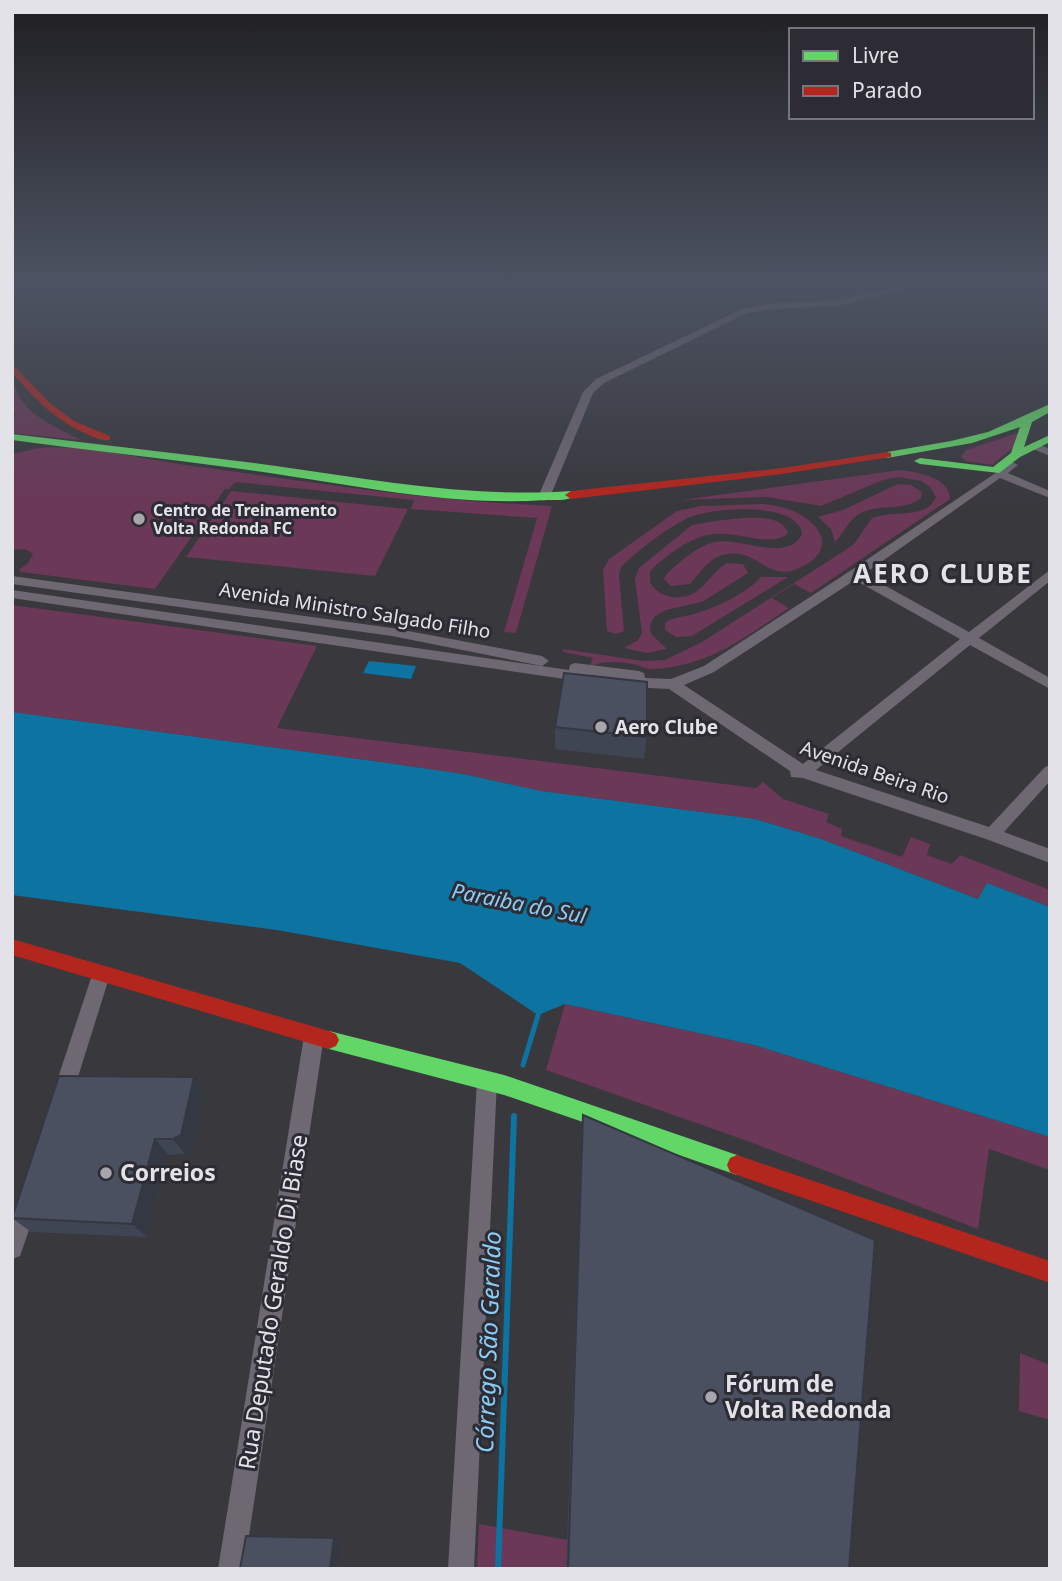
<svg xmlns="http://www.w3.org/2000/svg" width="1062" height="1581" viewBox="0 0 1062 1581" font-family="'Noto Sans',sans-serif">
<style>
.green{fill:#6b3857}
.water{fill:#0d74a1}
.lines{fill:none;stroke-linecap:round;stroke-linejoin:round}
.stream-far1{stroke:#0d74a1;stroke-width:5}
.stream{stroke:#0d74a1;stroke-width:6}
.street{fill:#6e6872;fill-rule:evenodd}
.fast{fill:#63d668;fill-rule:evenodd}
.jam{fill:#b3261e;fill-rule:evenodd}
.wall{fill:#404553}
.shaded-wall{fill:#343843}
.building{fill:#4a5060;stroke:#343843;stroke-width:2}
.poi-dot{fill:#a6a6ac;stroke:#2d2c35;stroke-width:2.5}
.labels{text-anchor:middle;stroke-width:6;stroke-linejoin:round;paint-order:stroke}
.far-poi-label{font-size:16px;font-weight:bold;fill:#e2e2e8;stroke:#2d2c35;text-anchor:start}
.street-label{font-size:19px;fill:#e2e2e8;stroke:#2d2c35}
.poi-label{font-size:19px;font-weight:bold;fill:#e2e2e8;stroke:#2d2c35;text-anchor:start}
.water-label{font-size:21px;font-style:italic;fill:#8accf4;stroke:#2d2c35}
.near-poi-label{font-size:23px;font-weight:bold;fill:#e2e2e8;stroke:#2d2c35;text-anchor:start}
.near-street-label{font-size:23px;fill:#e2e2e8;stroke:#2d2c35}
.near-water-label{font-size:24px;font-style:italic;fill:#8accf4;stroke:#2d2c35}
.district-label{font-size:26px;font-weight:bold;letter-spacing:2px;fill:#e2e2e8;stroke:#2d2c35}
</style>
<rect width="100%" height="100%" fill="#38383d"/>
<path class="green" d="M15 386C23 415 56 427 81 440L12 433 15 413 12 410V387Z
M1018 433 1014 447 992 465 965 461 961 456 966 450Z
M39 448C85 444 146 460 192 466 313 482 429 501 552 506L516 633 504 632 537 518 411 509 414 500 235 482 229 489H225L155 589 21 572 19 570 28 563 33 554 25 549 12 550V454Z
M900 470C917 472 950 477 950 499L811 593 794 584 772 598 789 608C743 638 710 666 653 669 646 670 640 665 633 664 618 661 604 661 590 666L593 658 563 652V649L643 661 665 660 702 642 844 551 854 544 872 518C891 510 927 520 936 497L930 487 921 481 899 477 883 480 821 506 767 497 681 500Z
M898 484 911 485 922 492 921 498C904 512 880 503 861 513 849 519 844 533 835 542L831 529 818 517 843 510Z
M231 491 408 509 375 576 186 557Z
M761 504C776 505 790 508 803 516 810 521 818 527 821 536 824 545 820 554 813 560 768 592 763 548 727 554 710 556 701 572 690 584L671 586 664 579 666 575C679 562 697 546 715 542 740 536 787 564 802 534 798 500 710 508 688 518 665 529 639 550 621 567L619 575 624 631 616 634 607 631 603 570 609 559 677 511 700 506Z
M722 520C740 519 781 511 788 533 773 549 734 530 712 534 689 538 667 555 650 571V583C656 591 663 596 673 597 702 600 707 575 727 563L743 564 748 573 702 602 666 610 654 617 650 625 651 634 667 649 647 653 624 648 638 640 642 633 635 579 639 568 692 525Z
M761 577H788L692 636 676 637 665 630V623C674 616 686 617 697 613 717 607 747 593 761 577Z
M12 605 317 646 277 728 756 788 763 782 783 799 829 814 826 822 842 829 841 836 902 857 911 837 930 844 927 855 952 864 960 855 1050 890V907L987 883 978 899 821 839 755 819 541 791 463 774 388 763 12 712Z
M565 1004 754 1045 1050 1137V1170L989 1149 978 1229 753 1143 546 1070Z
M1020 1353 1050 1365V1420L1019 1411Z
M479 1524 568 1540 567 1569H477Z"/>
<path class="water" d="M369 661 416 666 411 679 363 673Z
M12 712 388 763 463 774 541 791 755 819 821 839 978 899 987 883 1050 907V1137L754 1045 565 1004 538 1015 460 963 277 930 12 895Z"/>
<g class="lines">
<path class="stream-far1" d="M523 1065 539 1012"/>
<path class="stream" d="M498 1569 514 1116"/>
<path class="street" d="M912 283H927L839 306 774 309 747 313 604 383 593 393 550 497 544 501 538 497 583 392 596 379 742 309 774 303 839 300Z
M1037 444 1050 449V456L1033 449 1031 447Z
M1012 462 1018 465 1008 473 1050 491V498L1000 478 864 574 969 632 1050 570V581L979 638 1050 678V689L970 645 816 770 989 827 1045 767 1050 765V781L1004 832 1050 849V863L986 839 803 778 791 777 790 771 669 689 628 687 623 685 621 682 623 679 591 675 590 680 585 682 12 598V590L569 670 570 665 575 663 639 671 644 673 645 678 671 679 704 666 850 571ZM855 580 960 639 803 764 684 685 714 672Z
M12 576 392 628 542 656 549 661 542 666 392 636 12 584Z
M101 967 107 969 110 975 72 1096 69 1103 62 1106 55 1103 52 1096 92 975 95 969Z
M314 1027 321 1030 324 1036 244 1569H218L304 1036 307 1030Z
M487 1072 494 1074 497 1081 474 1569H448L477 1081 480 1074Z
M27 1193 35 1196 38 1204 20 1256 12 1259V1216L19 1196Z"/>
<path class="fast" d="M1050 404V412L1032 422 1024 447 1050 435V442L1020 457 999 473 920 464 914 461 920 458 993 467 1011 453 1020 427 972 443 887 458 881 455 887 452 951 441 988 432Z
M12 434C100 445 188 454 276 466 374 480 471 498 571 491L577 495C569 501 556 500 546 500 442 507 337 481 234 468 160 458 86 450 12 440Z
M329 1031 504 1075 737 1155 744 1158 747 1165 744 1172 737 1175 504 1095 329 1049 322 1046 319 1040 322 1034Z"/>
<path class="jam" d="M12 364 51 404 74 421 110 436V440C102 441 96 438 89 435 56 421 36 400 12 373Z
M887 452 891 453V457L782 474 571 499 565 495 571 491 782 468Z
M12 939 329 1031 336 1034 339 1040 336 1046 329 1049 12 955Z
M737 1155 1050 1261V1283L737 1175 730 1172 727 1165 730 1158Z"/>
</g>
<path class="wall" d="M555 727 647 737 644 759 555 749Z
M194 1077 206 1094 193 1151 185 1154 168 1155 147 1237 31 1232 12 1218Z
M583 1115 849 1569H566L582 1131Z"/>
<path class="shaded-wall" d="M194 1077 206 1094 193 1151 185 1154 173 1139Z
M155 1139 168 1155 147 1237 132 1224Z
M334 1538 341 1540 337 1569H330Z"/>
<path class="building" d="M564 673 647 682V737L555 727Z
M59 1076 194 1077 181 1135 173 1139H155L132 1224 12 1218Z
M583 1115 875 1240 849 1569H568Z
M246 1536 334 1538 330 1569H240Z"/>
<linearGradient id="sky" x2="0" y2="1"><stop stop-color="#1f1f22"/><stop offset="0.56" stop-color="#4d5362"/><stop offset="1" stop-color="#4d5362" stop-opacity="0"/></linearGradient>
<rect width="1062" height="504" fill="url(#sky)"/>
<g class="poi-dot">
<circle cx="139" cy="519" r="7"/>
<circle cx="601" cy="727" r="7"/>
<circle cx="106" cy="1173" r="7"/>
<circle cx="711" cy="1397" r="7"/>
</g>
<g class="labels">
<g class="far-poi-label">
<text x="153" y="516">Centro de Treinamento<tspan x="153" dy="18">Volta Redonda FC</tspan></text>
</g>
<g class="street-label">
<text transform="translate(355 610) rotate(9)" y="7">Avenida Ministro Salgado Filho</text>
<text transform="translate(875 772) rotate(19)" y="7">Avenida Beira Rio</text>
</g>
<g class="poi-label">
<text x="615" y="734">Aero Clube</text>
</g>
<g class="water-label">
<text transform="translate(519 904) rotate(11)" y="7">Paraiba do Sul</text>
</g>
<g class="near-poi-label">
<text x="120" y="1181">Correios</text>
<text x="725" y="1392">Fórum de<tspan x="725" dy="26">Volta Redonda</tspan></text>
</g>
<g class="near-street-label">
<text transform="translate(273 1302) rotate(-81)" y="8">Rua Deputado Geraldo Di Biase</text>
</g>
<g class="near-water-label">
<text transform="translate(489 1342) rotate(-88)" y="8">Córrego São Geraldo</text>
</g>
<g class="district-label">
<text x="943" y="583">AERO CLUBE</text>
</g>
</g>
<rect width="1062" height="1581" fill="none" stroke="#e2e2e8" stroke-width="28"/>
<rect x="789" y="28" width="245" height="91" fill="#2d2c35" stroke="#75757d" stroke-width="2"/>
<rect x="803" y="51" width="35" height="10" fill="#63d668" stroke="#75757d" stroke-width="2"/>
<text x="852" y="63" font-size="21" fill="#e2e2e8">Livre</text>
<rect x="803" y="86" width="35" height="10" fill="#b3261e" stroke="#75757d" stroke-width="2"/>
<text x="852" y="98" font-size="21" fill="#e2e2e8">Parado</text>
</svg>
